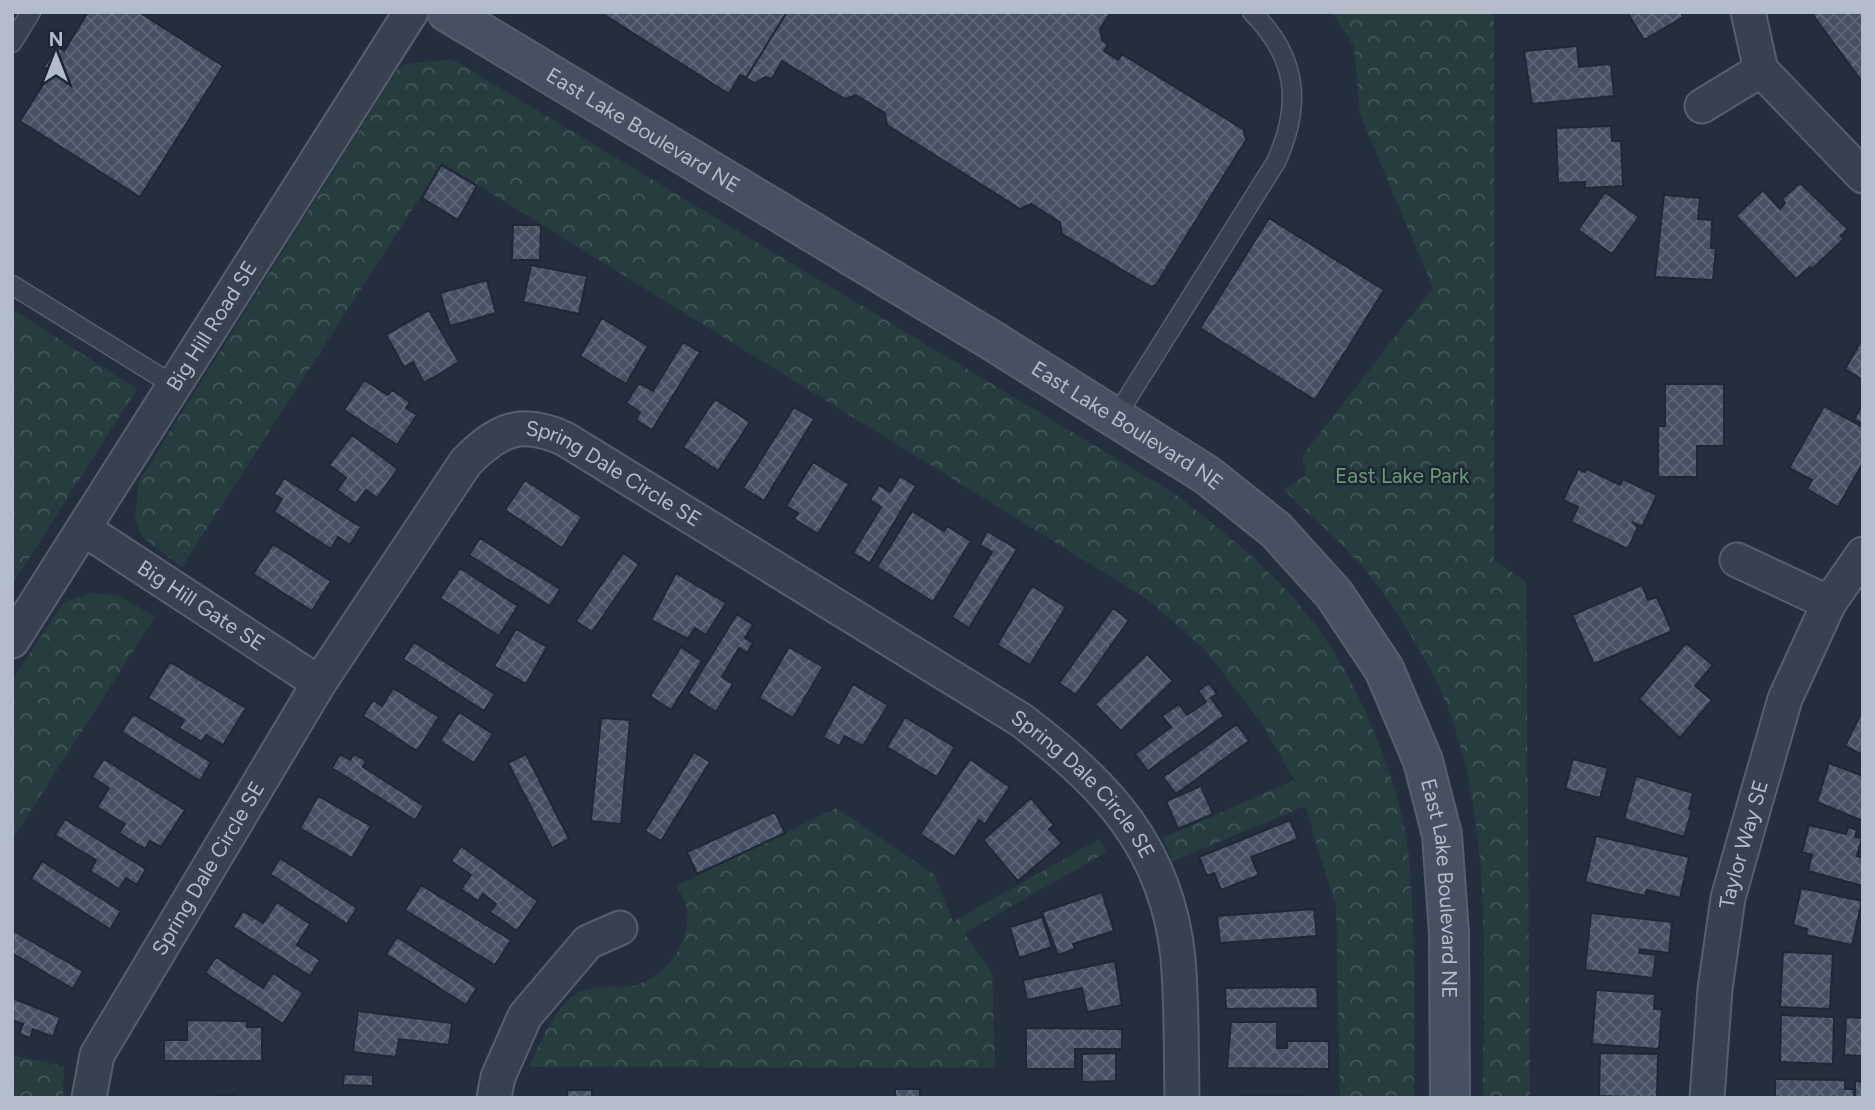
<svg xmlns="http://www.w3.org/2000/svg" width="1875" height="1110" viewBox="0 0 1875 1110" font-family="Figtree,sans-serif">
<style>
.forest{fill:url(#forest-crowns)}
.building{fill:url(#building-cross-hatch);stroke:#1f2835;stroke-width:2}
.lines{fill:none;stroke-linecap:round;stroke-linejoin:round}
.lane-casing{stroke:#565f6c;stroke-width:21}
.street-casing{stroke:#565f6c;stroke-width:37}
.secondary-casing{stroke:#565f6c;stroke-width:42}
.lane{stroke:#38414e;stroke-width:18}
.street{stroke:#38414e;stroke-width:33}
.secondary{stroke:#465061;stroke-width:38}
.labels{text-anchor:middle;stroke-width:5;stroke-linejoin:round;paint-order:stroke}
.street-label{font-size:21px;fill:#b4bcc9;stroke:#1d2633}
.park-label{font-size:21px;fill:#6b9a76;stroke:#1d2633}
</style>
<defs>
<pattern id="forest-crowns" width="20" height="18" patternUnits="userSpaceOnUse" patternTransform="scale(1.75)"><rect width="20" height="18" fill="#263c3f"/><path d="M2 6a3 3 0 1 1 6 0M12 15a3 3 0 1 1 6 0" fill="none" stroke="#435659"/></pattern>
<pattern id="building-cross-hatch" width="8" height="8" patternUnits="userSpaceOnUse" patternTransform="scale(1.75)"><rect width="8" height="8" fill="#455162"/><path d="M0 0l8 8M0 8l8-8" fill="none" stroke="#5d6877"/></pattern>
</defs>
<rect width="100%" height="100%" fill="#242f3e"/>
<path class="forest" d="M1332 12H1494V560L1526 582 1530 1098H1483C1483 973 1493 839 1452 719 1437 673 1397 610 1367 572 1343 543 1311 517 1284 490L1306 475 1302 456 1433 288 1360 114 1354 47Z
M452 59 1175 494C1219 528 1261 561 1298 603 1354 667 1404 784 1410 869 1416 945 1414 1022 1414 1098H1340L1336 906 1305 806 1173 861 1163 838 1294 780 1263 725 1205 650 1150 601 442 163 182 567 142 537 135 520 139 481 396 71 406 64Z
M12 309 137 389 12 585V429L15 424 12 416Z
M91 593 118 595 155 617 12 840V680L64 602Z
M836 808 934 874 953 922 1099 839 1107 852 964 933 992 972 995 1068 529 1067C541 1041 556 1001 584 990 600 984 617 989 632 986 665 980 695 939 686 905 684 899 680 892 677 886Z
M12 1055 64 1066 63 1098H12Z"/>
<path class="building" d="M88 12H139L223 66 140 197 20 121 51 72 44 67 57 46 64 51Z
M600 12H787L746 78 740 75 729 94Z
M787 12H1111L1100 29 1102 40 1108 45 1104 51 1118 60 1122 54 1244 130 1246 140 1156 285 1151 287 1062 234 1060 222 1031 204 1020 209 887 125 885 113 856 95 845 99 782 61 772 79 765 77 755 83 746 78Z
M1627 12H1681L1683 17 1644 40Z
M1818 12H1863V83L1813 15Z
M1577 46 1579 67 1611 64 1614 96 1532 104 1524 51Z
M1611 126 1612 141H1621L1623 186 1585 188V182L1558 183 1556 128Z
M441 165 477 186 458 220 422 198Z
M1800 183 1848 229 1841 236 1844 239 1812 269 1810 267 1796 279 1736 216 1763 190 1780 209 1785 203 1782 199Z
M1605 192 1639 217 1612 254 1578 230Z
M1664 195 1700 198 1698 219 1712 220 1711 248H1716L1713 280 1655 277Z
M1269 218 1384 290 1315 400 1200 328Z
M513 225H541L540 260H512Z
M531 265 587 276 579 314 523 302Z
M487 280 496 313 450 326 440 293Z
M429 310 459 362 424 383 413 362 404 367 386 335Z
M602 318 648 346 626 384 580 356Z
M1863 338V380L1845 369Z
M683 342 700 352 652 430 636 420 640 412 626 403 639 383 653 391Z
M364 380 388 395 392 390 410 402 406 408 417 415 397 445 344 410Z
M1665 384H1724V446H1697V477H1658V426H1665Z
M715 399 750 422 718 471 683 447Z
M1863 404V424L1854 419Z
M1824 406 1863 427V463L1838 507 1807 489 1812 480 1789 468Z
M794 407 814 419 764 501 743 488Z
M352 435 398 469 377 498 366 490 356 504 337 490 346 478 329 465Z
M813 462 849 484 818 534 794 519 798 513 786 506Z
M1578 469 1585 472 1587 469 1620 485 1623 479 1657 495 1642 527 1632 522 1638 527 1628 549 1571 522 1578 507 1563 500Z
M900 476 916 486 870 563 853 553 881 507 870 500 879 485 890 492Z
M284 478 361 527 350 545 338 537 331 549 274 512 282 499 274 494Z
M525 480 582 517 562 548 505 510Z
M912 511 944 531 947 526 971 541 933 602 877 567Z
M987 531 1017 549 969 628 952 617 992 552 980 545Z
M480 538 560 589 550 606 469 555Z
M273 544 331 581 312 611 253 574Z
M623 553 639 564 592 632 576 621Z
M460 568 518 606 499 636 440 598Z
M676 573 726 603 706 635 695 628 688 639 651 620Z
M1642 585 1648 600 1657 597 1672 631 1594 664 1572 615Z
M1032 586 1066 607 1030 665 997 645Z
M1113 608 1129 620 1076 695 1059 683Z
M737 614 753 625 745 638 753 643 747 653 739 648 722 677 733 684 716 712 688 693Z
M516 629 547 647 526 684 494 666Z
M414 642 495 694 484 711 403 659Z
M1686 643 1713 665 1695 686 1712 700 1680 738 1639 699Z
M681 647 702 661 671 710 650 696Z
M789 647 823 667 793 718 759 698Z
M1147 654 1173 681 1121 731 1095 704Z
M170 662 246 708 223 745 206 735 202 742 179 728 184 720 148 698Z
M1209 683 1217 694 1211 698 1224 716 1148 771 1135 754 1171 727 1162 716 1179 704 1187 715 1206 702 1198 691Z
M853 684 888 705 863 746 845 736 839 746 823 737Z
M393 688 439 717 417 751 363 716 373 700 382 706Z
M1863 709V755L1845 746Z
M459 712 493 734 474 763 440 741Z
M133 714 211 762 200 781 122 732Z
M905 717 955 747 937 777 887 747Z
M601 718 630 720 621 824 591 821Z
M1237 724 1249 741 1176 794 1163 777Z
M694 752 710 762 661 841 645 831Z
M340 754 350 760 354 754 366 761 363 767 424 806 415 820 332 768Z
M526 754 569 839 552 848 508 763Z
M104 759 185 810 161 847 150 841 145 849 119 833 125 824 97 807 109 788 92 777Z
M970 759 1010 787 985 824 979 820 955 857 920 834Z
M1573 759 1608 768 1600 798 1565 789Z
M1829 763 1863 776V821L1817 802Z
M1636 776 1693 793 1689 809 1692 810 1684 837 1624 819Z
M1201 786 1213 814 1178 829 1166 801Z
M318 796 371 826 352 858 300 828Z
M1031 798 1054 825 1049 829 1062 843 1018 881 983 840Z
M775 812 785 833 697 874 687 852Z
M65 819 146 869 137 885 126 878 119 889 90 871 96 860 55 835Z
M1290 820 1298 839 1251 857 1259 875 1221 890 1214 873 1207 876 1199 857Z
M1809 825 1846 834 1848 827 1857 830 1855 837 1862 838 1857 856 1863 858V886L1808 871 1812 855 1802 852Z
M1596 836 1689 857 1680 898 1647 890 1645 896 1585 882Z
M461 846 538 901 517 931 490 912 496 904 483 894 478 901 461 889 471 875 451 861Z
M280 858 357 908 347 924 270 874Z
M42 861 121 911 110 929 31 879Z
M421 885 511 940 495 965 405 910Z
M1801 888 1862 901 1852 945 1806 935 1807 929 1793 925Z
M1102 892 1114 931 1073 944 1075 949 1058 955 1042 912Z
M277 902 310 924 297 945 320 960 310 976 233 927 243 911 263 923Z
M1314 909 1317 936 1220 943 1217 916Z
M1591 913 1672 922 1669 953 1640 949 1639 953 1656 955 1653 978 1585 970Z
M1042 917 1052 947 1019 958 1010 927Z
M12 930 83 971 73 989 12 953Z
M397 937 477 988 466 1005 386 954Z
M1783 952 1833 954 1830 1009 1780 1007Z
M216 957 263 988 273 973 303 993 283 1024 205 973Z
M1115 961 1122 1005 1087 1012 1082 988 1027 1000 1023 980Z
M1317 987 1318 1008 1226 1009 1225 988Z
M1596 990 1655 994 1654 1009H1662L1659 1049 1592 1044Z
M12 998 60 1017 53 1037 33 1029 30 1038 19 1034 23 1024 12 1020Z
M358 1011 452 1023 449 1045 399 1039 396 1057 353 1052Z
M1781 1015 1834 1017 1833 1064 1780 1062Z
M1846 1017 1863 1018V1056L1844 1055Z
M187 1020 247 1021V1027H262V1061H164V1040H187Z
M1231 1022H1277V1048H1287V1041H1329V1069L1227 1068Z
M1026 1028 1122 1029V1049H1075V1069H1026Z
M1116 1053V1081L1082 1082V1054Z
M1600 1053 1658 1054 1657 1098 1599 1096Z
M344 1074 373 1075V1086L343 1085Z
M1775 1079 1845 1080V1089H1854V1098H1775Z
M1855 1081 1863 1082V1098H1855Z
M895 1089H920V1098H895Z
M567 1090H592V1098H567Z
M217 1095H235V1098H217Z
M1242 1095 1308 1096V1098H1242Z
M1015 1097H1118V1098H1015Z"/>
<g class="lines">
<defs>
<path id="lane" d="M12 43 31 12
M12 285 175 386
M1115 418 1276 162C1302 105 1298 58 1252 12"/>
<g id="street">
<path d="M1748 12 1761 70 1863 176"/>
<path d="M1702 106 1761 70"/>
<path id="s1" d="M84 529 319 683"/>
<path d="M1737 560 1829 603"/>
<path id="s2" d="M12 641 411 12"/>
<path id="s3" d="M89 1098 97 1055 319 683 466 462C499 429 521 419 565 439L1021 720C1105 783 1167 848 1178 958 1182 1004 1181 1052 1182 1098"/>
<path d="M494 1098 498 1077 525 1016 588 942 620 928"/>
<path id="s4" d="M1707 1098 1715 989 1728 898 1755 803 1785 699 1829 603 1863 554"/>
</g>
<g id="secondary">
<path id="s5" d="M447 12 993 341 1207 475 1276 530 1334 594 1384 669 1423 761 1442 835 1449 933 1450 1098"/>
</g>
</defs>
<use href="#lane" class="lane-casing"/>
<use href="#street" class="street-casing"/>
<use href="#secondary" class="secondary-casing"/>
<use href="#lane" class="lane"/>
<use href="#street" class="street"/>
<use href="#secondary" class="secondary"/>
</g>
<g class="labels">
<g class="street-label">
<text dy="7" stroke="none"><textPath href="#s5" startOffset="229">East Lake Boulevard NE</textPath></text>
<text dy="7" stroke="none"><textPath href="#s2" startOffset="373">Big Hill Road SE</textPath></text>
<text dy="7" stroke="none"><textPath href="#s5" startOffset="796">East Lake Boulevard NE</textPath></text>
<text dy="7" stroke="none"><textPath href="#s3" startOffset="912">Spring Dale Circle SE</textPath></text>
<text dy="7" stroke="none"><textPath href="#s1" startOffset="140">Big Hill Gate SE</textPath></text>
<text dy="7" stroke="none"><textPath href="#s3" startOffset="1479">Spring Dale Circle SE</textPath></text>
<text dy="7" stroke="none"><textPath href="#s4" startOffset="257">Taylor Way SE</textPath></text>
<text dy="7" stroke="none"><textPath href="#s3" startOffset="261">Spring Dale Circle SE</textPath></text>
<text dy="7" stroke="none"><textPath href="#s5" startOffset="1384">East Lake Boulevard NE</textPath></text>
</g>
<g class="park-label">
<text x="1402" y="483">East Lake Park</text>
</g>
</g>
<rect width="1875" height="1110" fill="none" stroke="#b4bcc9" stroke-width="28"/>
<g transform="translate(56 56)" stroke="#1d2633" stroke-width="5" paint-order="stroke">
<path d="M0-5L12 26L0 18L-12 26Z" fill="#b4bcc9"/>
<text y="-10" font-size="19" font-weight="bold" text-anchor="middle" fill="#b4bcc9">N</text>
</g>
</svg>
